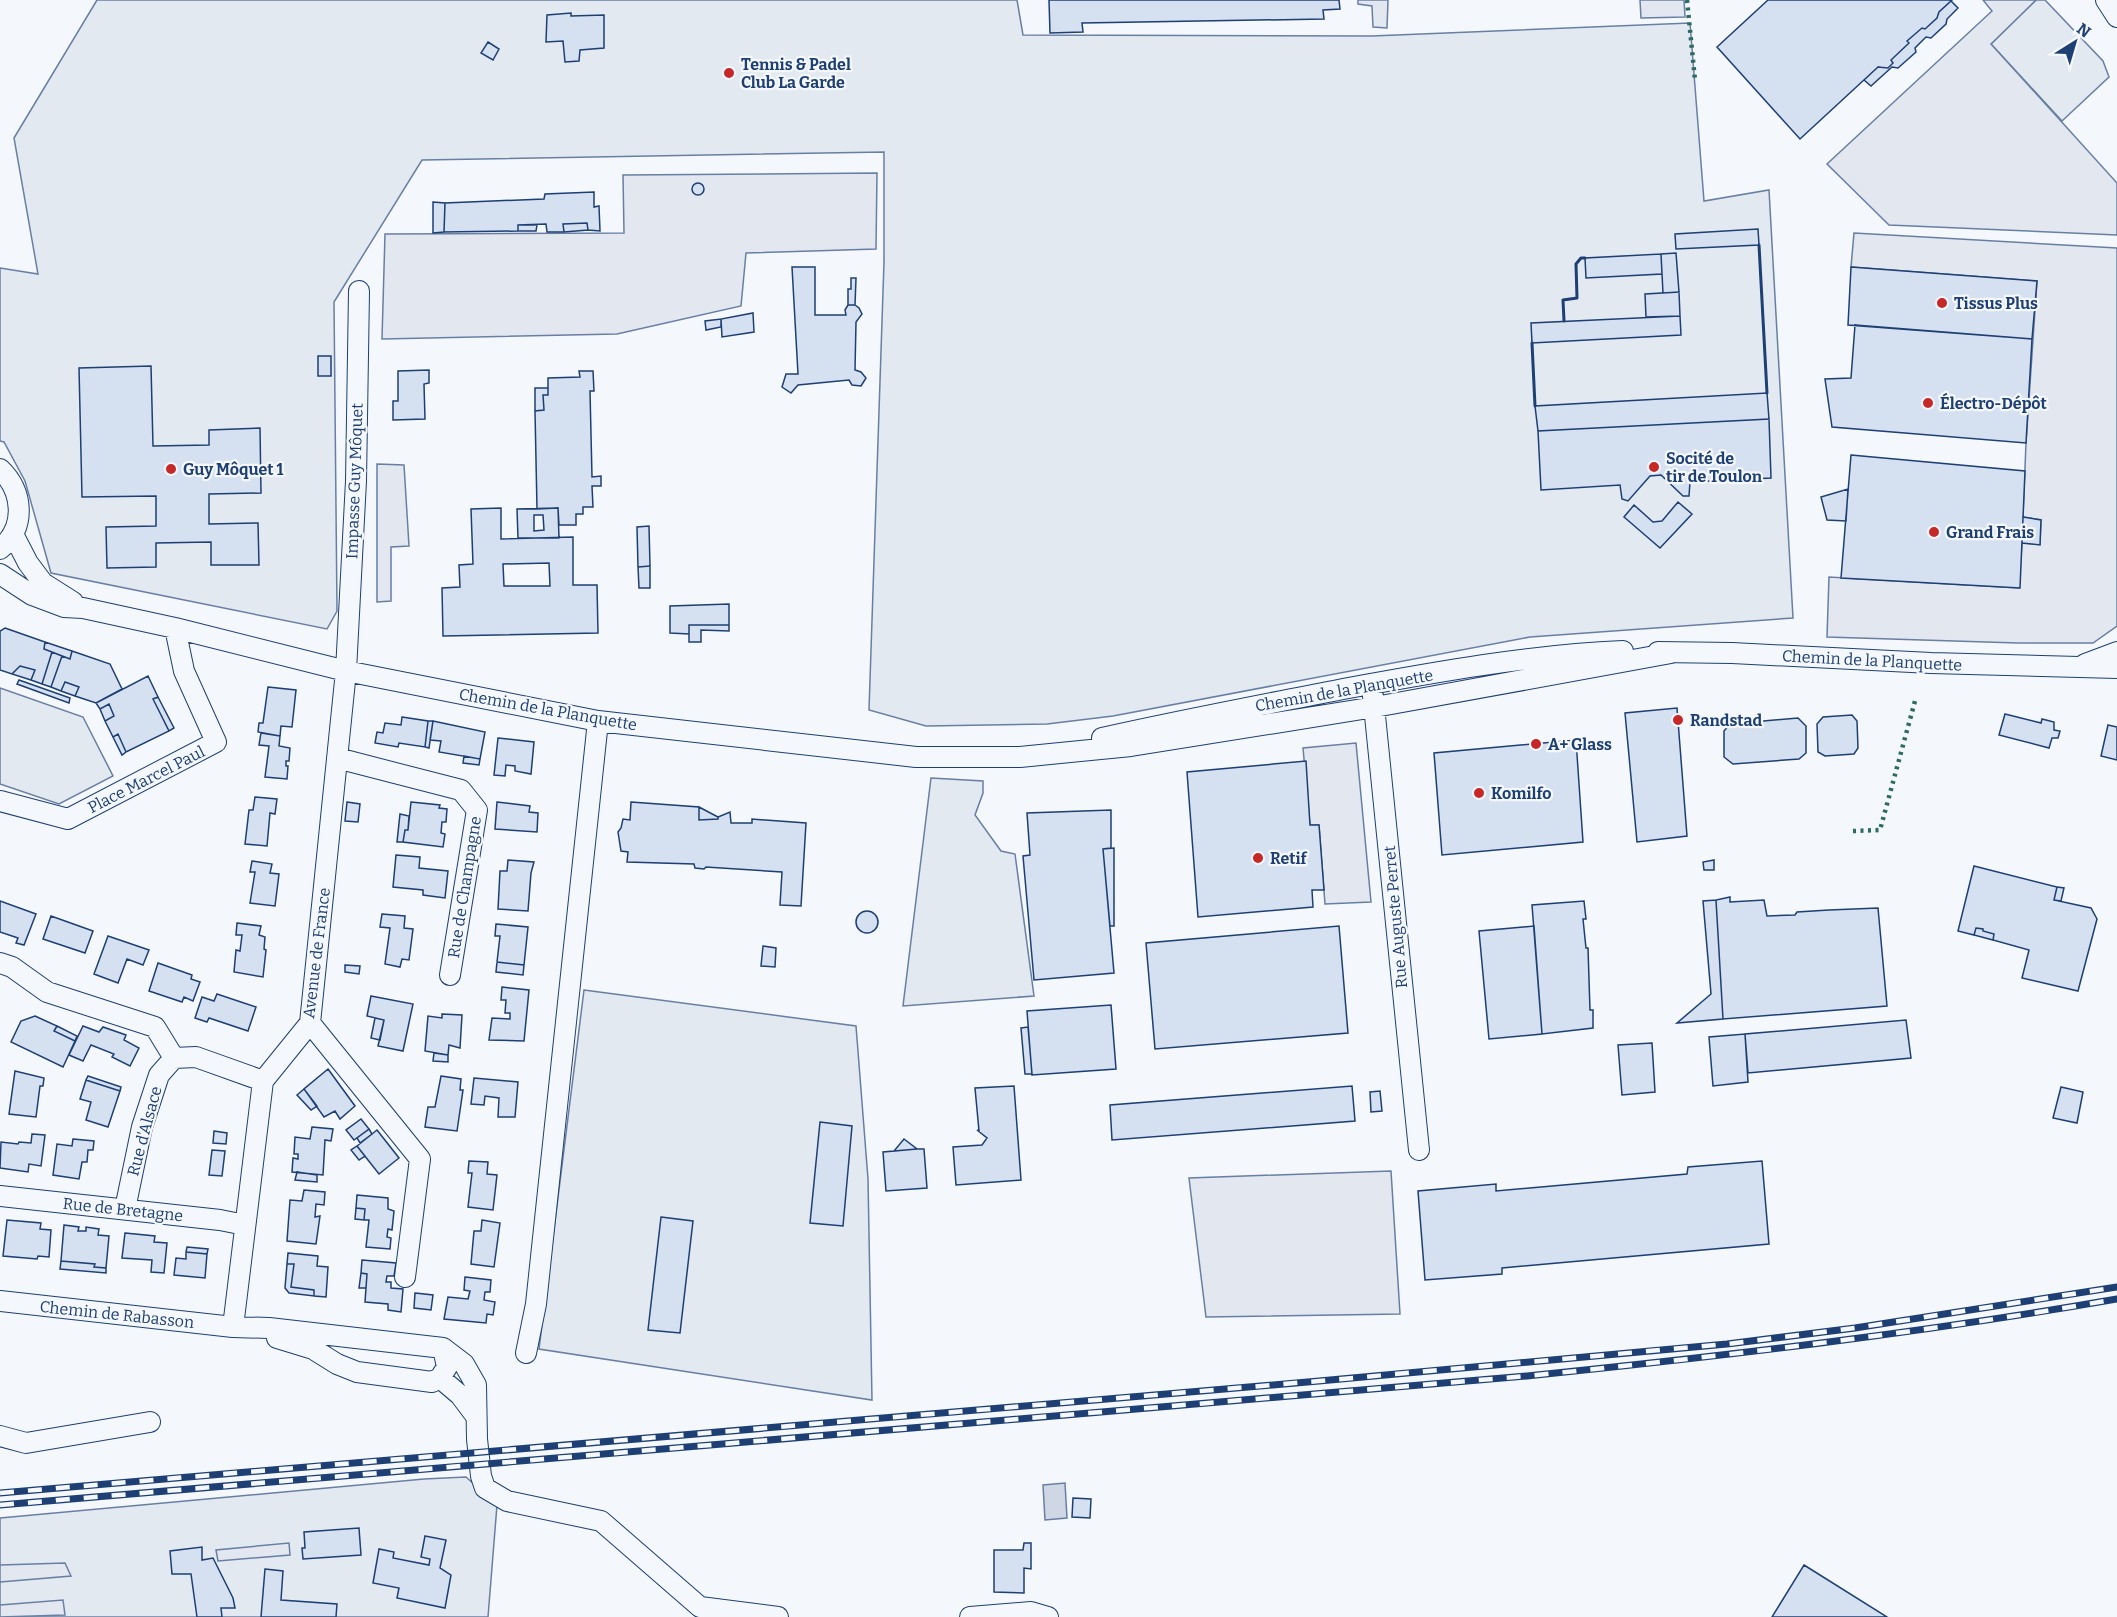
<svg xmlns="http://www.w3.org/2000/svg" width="2117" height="1617" viewBox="0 0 2117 1617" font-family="Bitter,serif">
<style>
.green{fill:#e3e9f0;stroke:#687fa3;stroke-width:1.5}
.parking{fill:#e3e8f0;stroke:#687fa3;stroke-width:1.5}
.water{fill:#cfd7e4;stroke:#687fa3;stroke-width:1.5}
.building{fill:#d5e0f0;stroke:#1d3f73;stroke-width:1.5;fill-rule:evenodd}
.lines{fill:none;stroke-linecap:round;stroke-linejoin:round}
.minor-casing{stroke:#1d3f73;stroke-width:22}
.minor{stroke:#f4f7fb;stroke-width:20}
.rail-casing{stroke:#1d3f73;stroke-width:7}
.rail{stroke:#f4f7fb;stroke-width:4.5;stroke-dasharray:14;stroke-linecap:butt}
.hedge{stroke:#2c6c60;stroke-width:4.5;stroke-dasharray:3 4.5;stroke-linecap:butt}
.wall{stroke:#1d3f73;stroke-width:3}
.poi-dot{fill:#c62828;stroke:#f4f7fb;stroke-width:2}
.labels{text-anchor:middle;stroke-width:4.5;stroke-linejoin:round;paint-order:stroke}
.poi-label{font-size:16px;font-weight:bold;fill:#1d3f73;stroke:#f4f7fb;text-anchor:start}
.street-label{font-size:16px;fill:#1d3f73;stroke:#f4f7fb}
</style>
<rect width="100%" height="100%" fill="#f4f7fb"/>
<path class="green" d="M97 0H1017L1023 35 1372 36 1690 23 1704 201 1769 190 1793 618 1530 637 1113 716 1047 724 926 726 869 710 884 262V152L422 160 334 302 337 611 327 629 51 573 25 481 4 442 0 441V268L38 274 14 138Z
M2036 0H2045L2103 61 2109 77 2062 121 1991 44Z
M0 688 83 717 113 776 59 804 0 784Z
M931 778 983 781V793L975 815 1001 851 1015 854 1034 996 903 1006Z
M584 990 856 1026 868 1179 872 1400 539 1349Z
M466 1477 497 1505 488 1617H0V1518L424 1479Z"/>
<path class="parking" d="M1358 0H1388L1387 28 1373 27 1372 6 1358 4Z
M1640 0H1684L1685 17 1641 18Z
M1983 0H2036L1991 44 2117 183V235L1889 225 1827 164 1992 11Z
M877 173 876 249 746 253 741 306 617 334 382 339 385 234 624 233 623 175Z
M1854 233 2117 248V626L2093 643H2018L1827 637 1829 577 2019 588 2022 543 2040 544 2041 520 2023 517 2026 443 2037 281 1851 267Z
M377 464 404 465 409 546 391 547V601L377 602Z
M1356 743 1371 902 1325 904 1319 825H1310L1303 748Z
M1391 1171 1400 1314 1206 1317 1189 1178Z
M289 1543 290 1555 218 1561 216 1550Z
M65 1563 71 1576 0 1582V1565Z
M63 1600 65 1615 0 1617V1605Z"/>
<path class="water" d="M1065 1483 1067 1518 1045 1520 1043 1485Z"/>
<path class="building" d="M1049 0H1339L1340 9 1323 10 1324 19 1082 23 1083 32 1050 33Z
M1768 0H1952L1939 12 1937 18 1925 29 1922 28 1907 41 1909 43 1891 60 1893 63 1888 68 1878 67 1800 139 1717 47Z
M1951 1 1958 8 1947 19 1946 24 1931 38 1926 37 1915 48 1916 52 1898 68 1892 67 1871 86 1864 80 1878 67 1888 68 1893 63 1891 60 1909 43 1907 41 1922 28 1925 29 1937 18 1939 12Z
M571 13V16L604 15V48L580 50 579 61 565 62 563 41 546 42 547 15Z
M488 42 499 49 493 60 481 53Z
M692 189a6 6 0 1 1 12 0a6 6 0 1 1-12 0Z
M594 192V207L599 206 600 231 588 230 587 223 563 224 564 232H547L546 224 518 225V231L444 232 445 203 544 199 545 194Z
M433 202 445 203 444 232 433 233Z
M587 223 588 230 564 232 563 224Z
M518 225H537L536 231H518Z
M1758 229 1759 245 1676 249 1675 234Z
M1676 253 1679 292 1663 293 1661 254Z
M1661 254 1662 274 1586 278 1585 258Z
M792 267H815V315H846L845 310 848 305H855L859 308 862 314 856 322 855 370 861 372 866 378 861 386 852 385 849 380 798 385 791 393 782 387 786 374H798Z
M1851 267 2037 281 2032 339 1848 325Z
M851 278H856L855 305H848V289H851Z
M1679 292 1680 316 1646 317 1645 294Z
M753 313 754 332 722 337 721 319Z
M1680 316 1681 335 1532 343 1531 323Z
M721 319V327L706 330 705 321Z
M1855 325 2032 339 2026 443 1832 427 1825 379 1851 378Z
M318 356H331V376H318Z
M151 366 153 446 209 445V430L260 428 261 493 209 494V524L258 523 259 565H211V542L156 543V567L107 568 106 527 156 526V496L82 497 79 368Z
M429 370V383L424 384 425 419 393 420V401H398V371Z
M579 371H593L594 391H590L592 477 601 476V486H592L593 507H583V514H576V525H559L558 508 537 509 535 411 544 410 543 395H548V378L580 377Z
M535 388H548V395H543L544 410 535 411Z
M1767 393 1769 419 1538 431 1535 406Z
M1769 419 1771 478 1690 482 1689 496H1683L1661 475 1650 476 1628 501 1622 499 1620 485 1541 490 1538 431Z
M1851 455 2025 471 2020 588 1841 578Z
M1848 489 1846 521 1827 520 1821 497Z
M1678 502 1692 514 1660 548 1624 517 1634 505 1653 522 1662 521Z
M501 508V539L573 537V585H597L598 633 443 636 442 588 460 587 459 565 473 564 471 509ZM549 563 550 586H504L503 564Z
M558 508 559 538H518L517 509ZM534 515H543L544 530 534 531Z
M2023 517 2041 520 2040 545 2022 543Z
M649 526 650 566 638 567 637 527Z
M650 566V588H639L638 567Z
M729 604V625H689V634L670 633V606Z
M689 625H729V631L701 630V642H689Z
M5 628 45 642 44 649 52 652 42 684 31 680 35 670 20 666 12 674 0 670V631Z
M45 642 72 651 70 659 44 649Z
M72 651 110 664 122 689 96 703 75 696 79 687 65 682 61 691 51 687 62 656 70 659Z
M52 652 62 656 51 687 42 684Z
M20 666 35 670 31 680 12 674Z
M148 676 158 697 153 699 169 731 126 752 118 734 113 737 105 721 114 716 109 704 100 709 96 703Z
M19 680 70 698 69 703 17 684Z
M65 682 79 687 75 696 61 691Z
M268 687 296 690 292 727 281 726 280 736 258 732 259 723H263Z
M158 697 174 728 169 731 153 699Z
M109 704 114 716 105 721 100 709Z
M1677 708 1687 836 1637 842 1625 713Z
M2005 714 2041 723 2042 719 2054 722V730L2060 731 2058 738H2052L2049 748 1999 735Z
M1852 715 1857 721 1858 748 1854 754 1825 756 1818 752 1817 724 1823 717Z
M402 717 428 721 425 747 399 743 398 747 375 743 377 732 383 733 385 723 401 725Z
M1798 718 1806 726V753L1799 759 1733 764 1724 757V731L1730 724Z
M428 721H433L429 748 425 747Z
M433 721 485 732 480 759 439 752 441 741 430 740Z
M2108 725 2117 727V760L2101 756Z
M261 733 280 736 279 746 290 748 289 761H286V766H288L287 779 265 777 269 746 259 745Z
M118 734 126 752 122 755 113 737Z
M498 738 534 742 531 774 515 771V766L506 765 505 776 494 775Z
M1576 740 1583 842 1442 855 1434 753Z
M464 756 480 759 479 765 463 763Z
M1306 761 1310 825H1319L1324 890H1312L1313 907 1198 917 1187 772Z
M255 797 277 799 275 814 270 813 267 846 245 844 249 810H253Z
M347 802 360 804 358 822 345 821Z
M411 802 440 805 439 808 447 809 446 822H442L441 833 445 834 443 847 403 842 405 830H408Z
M497 802 530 806 529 812 538 813 537 832 495 829Z
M631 802 699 807V820L718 819V817L730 812 731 823H752V819L806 823 801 906 780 905 782 872 706 867 704 869 695 868 694 864 627 862 628 852 621 851 618 832 621 828 623 819 630 820Z
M699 807 718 817V819L699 820Z
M1111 810V848L1103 849 1114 973 1034 980 1023 856 1030 855 1027 813Z
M400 814 409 816 408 830H405L403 842H397Z
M1114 848V926H1110L1103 849Z
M396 855 420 857 419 868 448 871 445 898 423 895V890L393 887Z
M508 860 534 862 531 873 528 911 498 909 500 871H507Z
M1714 860V870H1704L1703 862Z
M252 861 272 864 270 873 279 874 275 906 250 903 255 872H250Z
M1974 866 2057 887 2054 900 2091 908 2097 919 2078 991 2022 978 2029 950 1993 940 1994 934 1983 931V929L1976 928 1974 935 1958 931Z
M2057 887 2064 888 2061 901 2054 900Z
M1730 897V902L1764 900 1767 916 1795 915 1797 912 1829 910 1878 908 1887 1006 1723 1019 1716 900Z
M1716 900 1723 1019 1677 1023 1711 994 1703 901Z
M0 901 36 914 24 945 16 943 18 938 0 932Z
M1584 901 1586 919H1583L1586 948H1588L1590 1010H1593V1028L1542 1034 1532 905Z
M856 922a11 11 0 1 1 22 0a11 11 0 1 1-22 0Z
M382 914 405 916 404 928 413 929 409 960 402 959 400 967 385 964 390 928 380 927Z
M51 916 93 931 85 953 43 939Z
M237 923 261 926 259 935 265 937 264 949 266 950 263 977 234 972 236 950 240 951 242 935H236Z
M496 924 528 927 524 965 497 962 500 936H495Z
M1339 926 1348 1033 1155 1049 1146 943Z
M1534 926 1542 1034 1489 1039 1479 931Z
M1976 928 1983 929V931L1994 934 1993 940 1974 935Z
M108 936 149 950 143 965 127 959 118 983 94 974Z
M763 946 776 948 775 967 761 966Z
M497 962 524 965 523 975 496 972Z
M158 963 192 975 191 979 200 982 193 1001 184 997 182 1002 149 991Z
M345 965 360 966 359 974 345 972Z
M502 987 529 990 524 1041 489 1040 492 1018 510 1019V1013H505L506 1000H501Z
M217 994 256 1007 248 1031 209 1018 207 1022 195 1018 202 997 214 1001Z
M371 996 413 1004 403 1051 378 1046 384 1020 367 1016Z
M1111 1005 1116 1069 1032 1075 1027 1011Z
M442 1014 462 1015 460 1048 449 1045 448 1055 425 1051 428 1016 442 1018Z
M35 1016 57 1026 54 1031 75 1041 63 1067 11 1042 21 1021Z
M375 1018 384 1020 380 1040 371 1038Z
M1906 1020 1911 1058 1748 1073 1745 1034Z
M57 1026 77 1036 75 1041 54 1031Z
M83 1026 99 1032 103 1027 126 1035 124 1040 139 1048 130 1066 112 1057 114 1054 91 1045 83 1061 69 1055Z
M1028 1027 1032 1074H1025L1021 1028Z
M1745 1034 1748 1082 1713 1086 1709 1037Z
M1652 1043 1655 1092 1622 1095 1618 1045Z
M434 1053 448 1055V1062L433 1061Z
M328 1069 355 1106 340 1119 335 1111 324 1117 304 1089Z
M15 1071 44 1078 43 1086H40L36 1117 9 1114Z
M88 1076 121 1087 120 1091 86 1080Z
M441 1076 461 1079 460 1090H463L457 1131 425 1127 428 1107H435Z
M474 1078 518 1082 515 1117H498L499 1098 485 1096 484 1105 471 1104Z
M86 1080 120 1091 108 1127 86 1120 91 1102 80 1099Z
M1014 1086 1021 1180 956 1185 953 1147 982 1145 987 1138 977 1130 979 1131 975 1088Z
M1352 1086 1355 1121 1112 1140 1110 1105Z
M2061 1087 2083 1092 2077 1123 2053 1118Z
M304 1089 317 1106 311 1110 297 1095Z
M1380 1091 1382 1111 1371 1112 1370 1092Z
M361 1119 369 1129 354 1140 346 1130Z
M820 1122 852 1126 843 1226 810 1223Z
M312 1127 333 1129 331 1141 325 1140 323 1175 292 1172 293 1158 298 1159V1154H294L295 1137 310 1139Z
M369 1129 372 1134 360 1143 357 1138Z
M377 1130 399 1158 379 1174 357 1146Z
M214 1131 227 1133 226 1144 213 1143Z
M32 1134 45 1135 41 1166 29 1164 28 1172 0 1168 1 1142 18 1144 19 1142 31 1143Z
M73 1139 94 1141 93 1150H88L87 1162H82L79 1179 53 1175 57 1144 72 1146Z
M904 1139 917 1149 894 1151Z
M357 1146 365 1156 359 1160 351 1150Z
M917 1149H924L927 1188 886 1191 883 1152Z
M212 1150 225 1151 222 1176 209 1175Z
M469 1161 488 1162 487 1174 497 1175 493 1210 468 1207 472 1173H468Z
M1762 1161 1769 1244 1502 1268V1274L1425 1280 1418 1191 1496 1184V1191L1687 1174 1688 1167Z
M297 1172 317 1175V1182L295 1180Z
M304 1190 325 1192 324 1205 316 1204 315 1217 320 1216 316 1244 287 1241 290 1200 302 1201Z
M357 1195 388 1198V1209L394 1211 392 1230 388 1229 387 1237 391 1238 390 1249 366 1247 369 1220H364L365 1209 356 1208Z
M356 1208 365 1209 364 1220 355 1219Z
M661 1217 693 1221 680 1333 648 1330Z
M7 1220 41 1223 40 1229 51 1230 49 1257 38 1256 37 1259 3 1256Z
M482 1220 500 1223 494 1267 471 1264 474 1231H481Z
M64 1225 79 1227 78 1231H86V1227L99 1229 98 1235 109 1236 106 1268 94 1267 95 1264 61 1261Z
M125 1233 155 1236 154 1242 167 1243 164 1273 151 1272 152 1260 122 1258Z
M187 1247 208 1249 207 1254 186 1252Z
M186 1252 207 1254 205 1278 174 1275 176 1258 186 1259Z
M288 1253 318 1256 317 1266 328 1267 326 1297 314 1296V1290L291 1287 294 1264H287Z
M362 1260 396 1263 394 1276H387L386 1282H391V1288L403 1289 401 1312 388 1310V1304L365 1302 367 1274 361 1273Z
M61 1261 95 1264 94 1267 106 1268V1273L60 1269Z
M287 1264H294L291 1287 314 1290V1296L289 1293 285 1288Z
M361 1273 367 1274 366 1288H359Z
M465 1277 491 1280 490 1292H485L484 1300 495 1302 493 1315 487 1314 486 1323 444 1319 448 1297 468 1299 470 1291 464 1290Z
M415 1293 433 1295 431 1310 414 1308Z
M1073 1498 1091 1499 1090 1518 1072 1517Z
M359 1528 361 1555 303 1559 302 1548H305L304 1532Z
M425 1536 446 1540 440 1568 451 1575 445 1608 397 1598 399 1588 373 1583 379 1549 394 1552 393 1558 429 1565 430 1559 421 1557Z
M1024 1543H1031V1569L1024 1568V1593L994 1592V1550H1023Z
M202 1547V1560L213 1558 233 1598 235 1608H221L222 1617H197L191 1574H172L170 1551Z
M1804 1565 1887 1617H1772Z
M265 1569 283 1571 281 1600 337 1604 336 1617H261Z"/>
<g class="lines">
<defs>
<path id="minor" d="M2106 0 2117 17
M0 469C23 491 27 527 0 549
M13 534 28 563 43 583 73 602
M0 574 32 595 64 607 83 608 175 628 346 671 598 721 916 757H1020L1131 746 1375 707 1671 653
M1658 652 1732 653 1931 663 2117 668
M2085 664 2117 652
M1373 696 1419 1150
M1102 738C1182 720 1262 705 1343 689 1436 672 1529 655 1623 651
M337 758 461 790 477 810 450 975
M0 801 68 819 216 742 184 671 175 628
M0 963 12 967 47 992 155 1027 174 1058
M310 1023 420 1159 405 1277
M174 1058 196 1057 263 1081
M0 1196 220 1220 245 1225
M125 1209 142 1127 159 1075 174 1058
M0 1301 233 1327 269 1328 443 1348 464 1364 476 1385 477 1439 481 1476 485 1488 507 1501 601 1521 700 1607 778 1617
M233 1327 263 1081 310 1023 346 671 356 481 359 291
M277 1338 313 1349 337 1364 357 1372 432 1382 440 1378 447 1367 443 1348
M526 1353 536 1304 598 721
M440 1378 460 1395 475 1415
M0 1436 26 1443 150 1422
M970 1617 1031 1612 1048 1617"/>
</defs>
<use href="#minor" class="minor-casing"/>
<use href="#minor" class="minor"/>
<defs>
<path id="rail" d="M0 1493 1319 1381 1727 1344 1855 1328 2117 1287
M0 1505 1527 1376C1725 1356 1921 1333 2117 1299"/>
</defs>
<use href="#rail" class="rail-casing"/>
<use href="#rail" class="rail"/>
<path class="hedge" d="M1687 0 1695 80
M1853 831 1880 830 1915 701"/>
<path class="wall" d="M1759 245 1767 393
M1564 321 1563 300 1577 298 1576 264 1581 258H1585
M1532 343 1535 406"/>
</g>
<g class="poi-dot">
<circle cx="729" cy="73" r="6"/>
<circle cx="1942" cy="303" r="6"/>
<circle cx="1928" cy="403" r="6"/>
<circle cx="1654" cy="467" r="6"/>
<circle cx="171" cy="469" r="6"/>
<circle cx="1934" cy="532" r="6"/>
<circle cx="1678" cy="720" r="6"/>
<circle cx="1536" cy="744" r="6"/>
<circle cx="1479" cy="793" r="6"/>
<circle cx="1258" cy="858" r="6"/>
</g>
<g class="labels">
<g class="poi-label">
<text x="741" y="70">Tennis &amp; Padel<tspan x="741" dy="18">Club La Garde</tspan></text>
<text x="1954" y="309">Tissus Plus</text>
<text x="1940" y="409">Électro-Dépôt</text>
<text x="1666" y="464">Socité de<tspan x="1666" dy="18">tir de Toulon</tspan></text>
<text x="183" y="475">Guy Môquet 1</text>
<text x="1946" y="538">Grand Frais</text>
<text x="1690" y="726">Randstad</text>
<text x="1548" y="750">A+ Glass</text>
<text x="1491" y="799">Komilfo</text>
<text x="1270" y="864">Retif</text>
</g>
<g class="street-label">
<text transform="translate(354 481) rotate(-88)" y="6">Impasse Guy Môquet</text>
<text transform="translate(1872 660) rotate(3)" y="6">Chemin de la Planquette</text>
<text transform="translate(1344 690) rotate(-10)" y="6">Chemin de la Planquette</text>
<text transform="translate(548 709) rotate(10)" y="6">Chemin de la Planquette</text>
<text transform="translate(146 779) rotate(-27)" y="6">Place Marcel Paul</text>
<text transform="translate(464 887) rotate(-81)" y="6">Rue de Champagne</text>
<text transform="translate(1395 917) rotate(-95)" y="6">Rue Auguste Perret</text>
<text transform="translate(316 953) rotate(-83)" y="6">Avenue de France</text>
<text transform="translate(144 1131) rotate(-75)" y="6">Rue d'Alsace</text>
<text transform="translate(123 1209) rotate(6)" y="6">Rue de Bretagne</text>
<text transform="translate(117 1314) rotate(6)" y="6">Chemin de Rabasson</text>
</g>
</g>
<g transform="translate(2075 42) rotate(37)" stroke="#f4f7fb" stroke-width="4.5" paint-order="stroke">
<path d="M0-4.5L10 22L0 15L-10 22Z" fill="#1d3f73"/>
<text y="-9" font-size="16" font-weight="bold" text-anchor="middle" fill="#1d3f73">N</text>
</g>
</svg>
